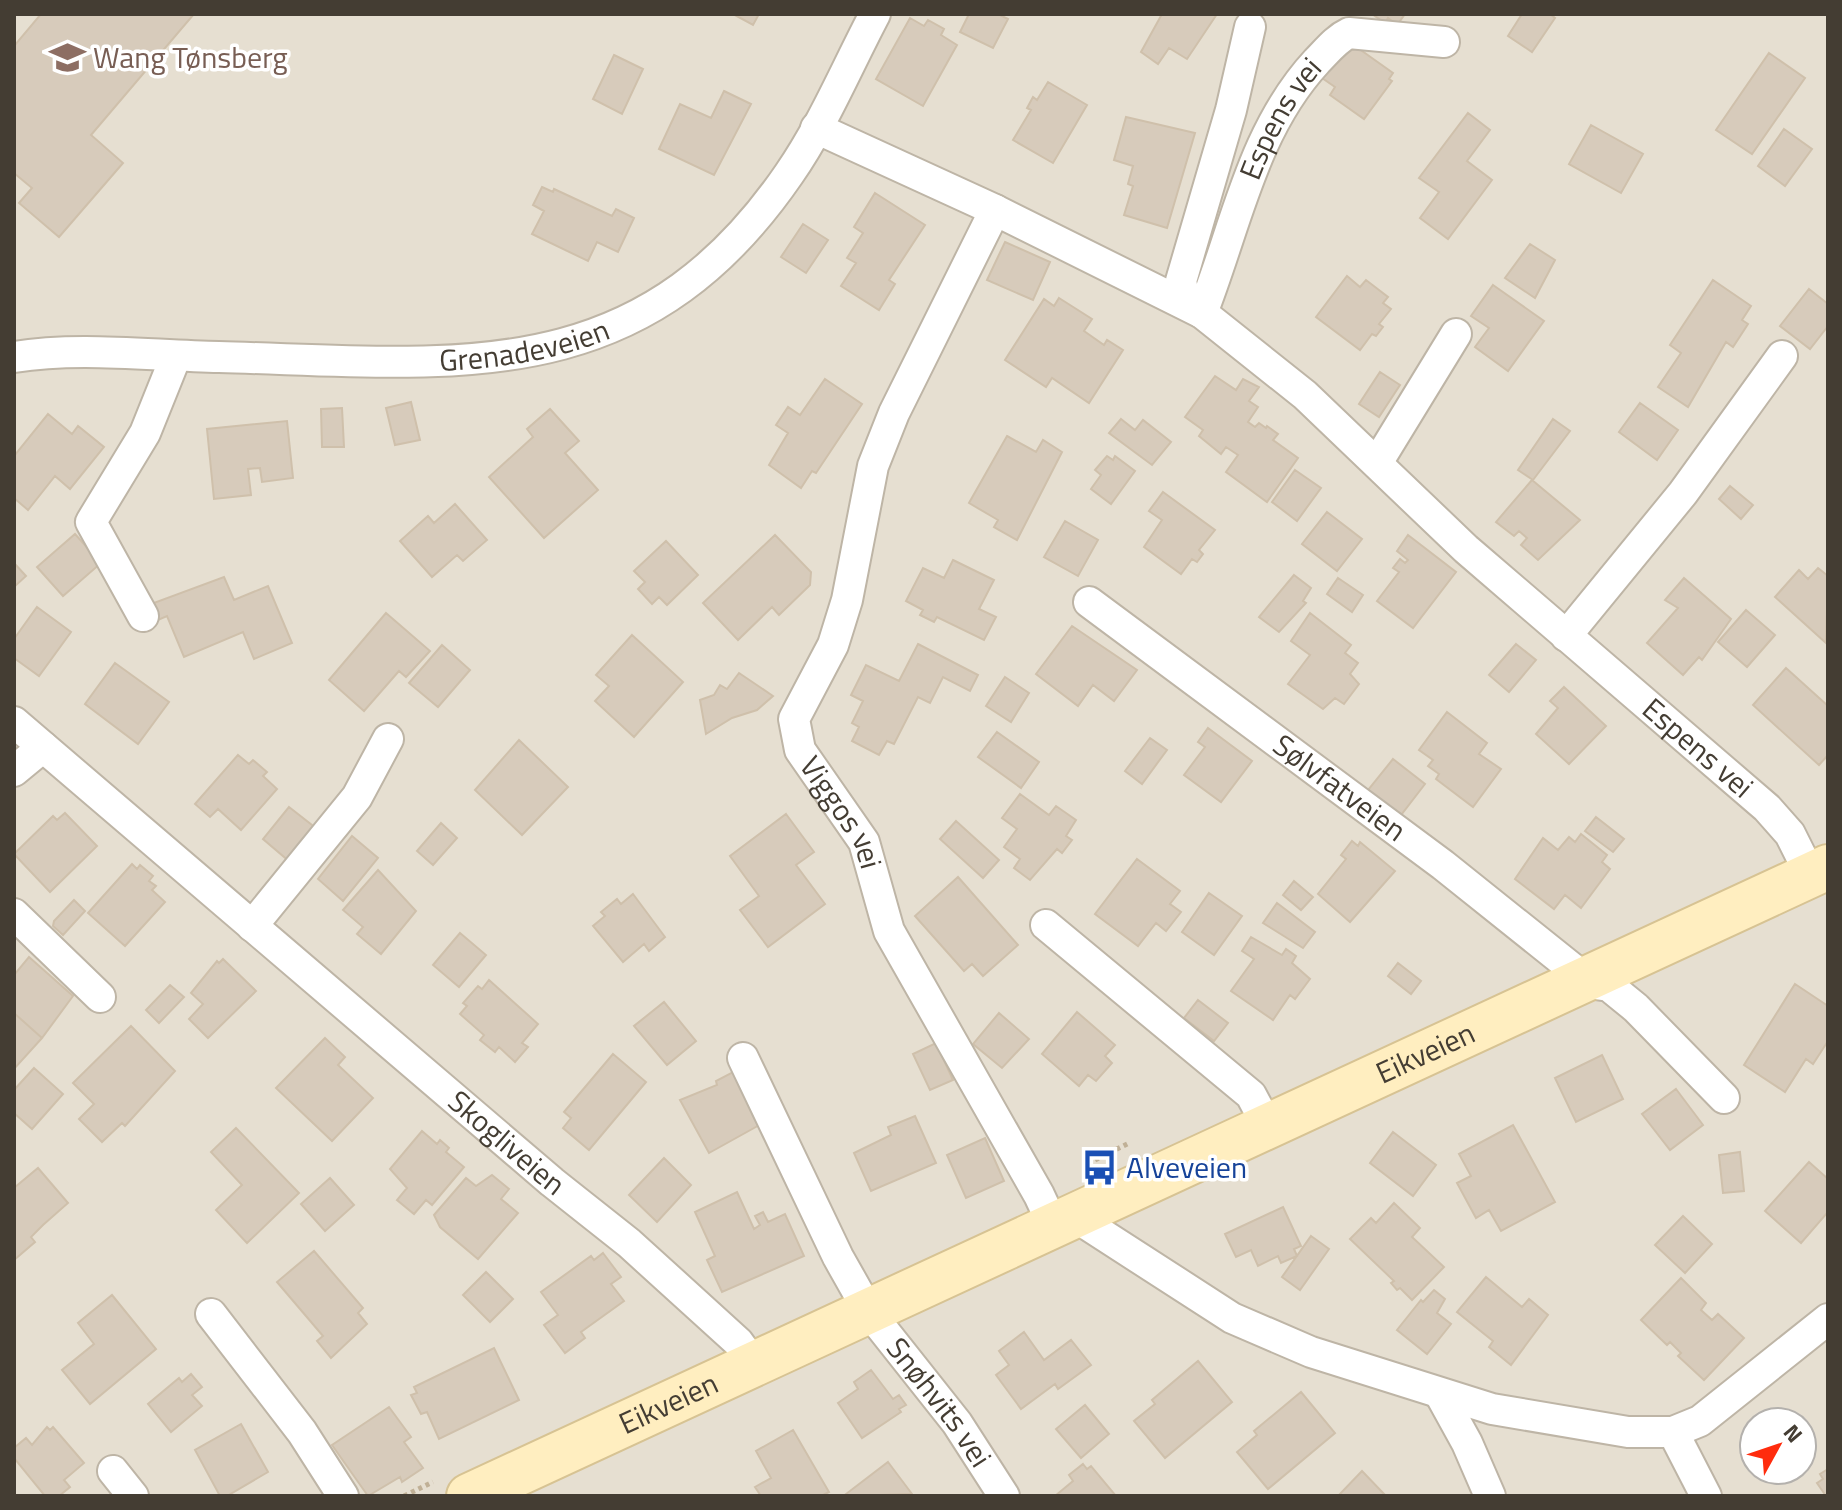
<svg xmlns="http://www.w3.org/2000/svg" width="1842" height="1510" viewBox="0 0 1842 1510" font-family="'Titillium Web',sans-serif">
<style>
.residential{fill:#e6dfd1;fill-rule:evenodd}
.building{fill:#d7cbbb;stroke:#cfc0ab;stroke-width:2}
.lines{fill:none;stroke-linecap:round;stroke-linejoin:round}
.minor-casing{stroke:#beb5a6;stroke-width:34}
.secondary-casing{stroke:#d7c393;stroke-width:48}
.path{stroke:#c0b096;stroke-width:5;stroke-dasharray:4 4;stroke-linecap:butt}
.minor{stroke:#fff;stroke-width:30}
.secondary{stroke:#ffeec0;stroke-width:44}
.labels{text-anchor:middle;stroke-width:7;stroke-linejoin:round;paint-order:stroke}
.education-label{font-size:30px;fill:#785e54;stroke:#fff;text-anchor:start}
.street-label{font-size:30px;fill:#443d33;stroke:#fff}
.transit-label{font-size:30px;fill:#164399;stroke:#fff;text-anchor:start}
</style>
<rect width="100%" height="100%" fill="#f2ede3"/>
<path class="residential" d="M14 14H1828V1496H14ZM1754 1422H1802V1470H1754Z"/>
<path class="building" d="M41 14H194L91 135 123 163 59 237 19 203 32 188 14 173V46Z
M733 14H759L753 25Z
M969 14H998L1008 19 993 48 960 32Z
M1162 14H1217L1187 59 1169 48 1158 64 1141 52Z
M1372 14H1405L1397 25 1388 18 1385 23Z
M1522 14H1550L1555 18 1532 52 1508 36Z
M910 18 924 26 928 20 944 29 941 35 957 45 923 106 876 79Z
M1348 41 1393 73 1389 79 1392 81 1364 119 1330 95 1335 87 1322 78Z
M1769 53 1805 78 1752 154 1716 130Z
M614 55 643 69 622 114 593 99Z
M1048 82 1087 105 1053 163 1013 140 1031 110 1027 108 1033 97 1037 100Z
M724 91 751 104 714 175 659 149 680 104 711 118Z
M1468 113 1490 130 1467 161 1492 180 1448 239 1420 218 1439 192 1419 178Z
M1126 117 1195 133 1167 228 1124 215 1133 186 1128 184 1133 166 1114 160Z
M1591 125 1643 154 1621 193 1569 164Z
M1784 129 1812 149 1785 186 1758 166Z
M542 187 553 192 554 189 612 216 616 209 634 218 618 252 597 242 588 261 532 234 544 211 533 205Z
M875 193 925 225 889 280 895 284 879 310 841 286 856 263 847 258 863 233 854 227Z
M803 224 828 240 806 273 781 257Z
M1005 242 1050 262 1033 300 987 280Z
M1530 244 1555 260 1535 298 1505 278Z
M1347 276 1360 287 1366 280 1388 297 1383 303 1391 309 1379 324 1383 327 1376 336 1372 334 1360 350 1316 317Z
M1713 280 1751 306 1742 320 1748 324 1733 347 1726 342 1688 407 1658 387 1681 353 1670 345Z
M1493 285 1544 321 1508 371 1475 347 1489 328 1471 316Z
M1809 289 1828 304V326L1810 349 1780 326Z
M1059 298 1092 319 1084 331 1104 345 1107 340 1123 350 1089 403 1052 378 1046 387 1005 360 1044 299 1054 306Z
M1380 372 1400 385 1379 417 1359 404Z
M1215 376 1236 390 1243 379 1259 387 1249 401 1258 407 1248 422 1255 427 1259 423 1266 428 1267 426 1278 434 1273 440 1298 458 1267 502 1226 472 1238 455 1226 447 1221 454 1199 436 1203 430 1185 417Z
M825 379 862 404 816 473 812 471 801 488 769 465 788 433 776 425 788 407 800 415Z
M411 402 420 440 395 445 386 408Z
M1640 403 1678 430 1657 460 1619 432Z
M342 408 344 447H322L321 409Z
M550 409 579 441 565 453 598 490 544 538 489 477 533 437 527 429Z
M48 414 72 434 78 426 104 447 70 489 55 476 28 510 14 498V456Z
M1121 419 1135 430 1143 420 1171 442 1152 465 1109 433Z
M1553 419 1570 431 1533 480 1518 470Z
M287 421 293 478 262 482 260 468 248 469 251 495 214 499 207 429Z
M1007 436 1036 452 1043 440 1062 452 1017 540 994 527 998 520 969 503Z
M1107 456 1113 460 1115 456 1135 471 1111 504 1091 489 1101 475 1095 470Z
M1295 470 1321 488 1297 521 1272 502Z
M1532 480 1580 520 1538 560 1521 545 1527 538 1519 531 1514 536 1496 522Z
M1730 486 1753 505 1741 519 1719 499Z
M1163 492 1215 530 1199 550 1203 554 1197 562 1192 559 1181 574 1144 547 1162 520 1149 511Z
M455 504 487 540 463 561 457 555 432 577 400 541 428 516 434 523Z
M1327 512 1362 539 1337 571 1302 544Z
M1065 521 1098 540 1078 576 1044 557Z
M75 534 101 563 63 596 37 567Z
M775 535 811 572 810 585 779 615 772 607 738 640 703 603Z
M1408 535 1456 572 1413 628 1377 601 1399 572 1393 568 1400 559 1405 563 1408 560 1397 551Z
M666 541 698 575 667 605 659 597 652 604 638 589 645 582 634 571Z
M953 560 994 580 979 609 996 617 984 640 937 617 934 622 920 615 923 610 906 601 923 568 944 578Z
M14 563 26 576 14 587Z
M1818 568 1828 576 1826 643 1775 597 1799 570 1808 579Z
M1294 575 1311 588 1303 601 1306 603 1279 632 1259 617Z
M224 577 234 600 268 586 292 643 254 659 243 632 184 657 167 616 158 620 151 604Z
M1338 578 1363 595 1352 612 1327 594Z
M1684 578 1731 619 1702 660 1699 657 1683 675 1647 643 1678 608 1665 600Z
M37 607 71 632 39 676 14 658V639Z
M1746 610 1775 635 1747 667 1718 642Z
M386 613 430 651 406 677 399 671 364 711 329 680Z
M1310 613 1351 645 1345 653 1358 663 1350 674 1359 684 1344 704 1335 698 1323 709 1288 684 1310 655 1291 641Z
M1072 626 1137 670 1114 701 1093 685 1078 706 1036 674Z
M632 635 683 682 634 737 595 701 609 686 596 675Z
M918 644 978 675 970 691 943 677 930 703 918 697 894 744 887 741 879 755 852 741 859 727 852 723 863 701 851 695 866 665 899 681Z
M1516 644 1536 660 1509 692 1489 675Z
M442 645 470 670 438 707 409 683Z
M115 663 169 702 138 744 85 704Z
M1786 668 1828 706V755L1819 765 1753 705Z
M739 673 773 696 757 710 732 718 706 734 700 700 714 695 720 685 727 689Z
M1005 677 1029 693 1011 722 986 706Z
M1564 687 1606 726 1569 764 1536 734 1558 708 1550 701Z
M1447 712 1487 743 1479 754 1501 769 1473 807 1436 779 1439 774 1428 766 1433 760 1419 750Z
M1208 728 1252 761 1221 802 1184 775 1205 747 1198 742Z
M997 732 1039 762 1021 788 978 757Z
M1150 738 1167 750 1142 784 1125 771Z
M519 740 568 787 522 835 475 790Z
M238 755 249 764 253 760 267 772 263 776 277 789 241 830 218 809 210 817 195 804Z
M1393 759 1425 784 1401 815 1368 790Z
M1020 794 1049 815 1056 806 1076 820 1066 836 1072 840 1062 853 1057 849 1030 880 1014 868 1020 859 1004 847 1017 829 1002 818Z
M289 807 317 829 290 862 263 839Z
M65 813 97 846 50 892 14 854 53 816 57 820Z
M786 814 814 852 796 865 825 904 768 947 740 910 759 896 730 856Z
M1596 817 1624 839 1613 852 1585 831Z
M956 821 999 860 983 878 940 839Z
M441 823 457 838 433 865 417 851Z
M1581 834 1607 855 1602 862 1610 869 1581 908 1565 895 1554 909 1515 879 1543 838 1558 850 1569 837 1575 842Z
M352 836 378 858 343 901 318 879Z
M1352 841 1358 846 1360 842 1395 871 1350 922 1318 894 1346 859 1341 855Z
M1137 859 1180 891 1170 904 1181 912 1166 931 1156 923 1138 946 1095 914Z
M132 864 137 869 140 865 153 876 149 881 156 886 152 890 165 902 125 946 88 913Z
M378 870 416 911 381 954 357 934 363 927 343 910Z
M958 877 1018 945 983 976 972 964 964 971 915 916Z
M1294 881 1313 897 1301 910 1283 895Z
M1209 893 1242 916 1214 955 1182 932Z
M633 894 665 937 649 951 644 944 623 962 593 926 605 916 601 912 617 899 621 904Z
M74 900 85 911 63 935 53 926 54 921Z
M1277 903 1315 932 1303 948 1263 923Z
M460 933 486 955 459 987 433 965Z
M1251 937 1282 955 1286 949 1296 956 1292 963 1310 979 1295 999 1290 995 1273 1020 1231 991 1254 959 1242 951Z
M29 957 73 996 42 1038 14 1013V975Z
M223 959 256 991 208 1038 189 1019 203 1004 191 993 217 961 219 963Z
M1398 963 1421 981 1411 994 1388 976Z
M489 980 538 1024 522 1043 528 1047 515 1062 499 1047 495 1052 480 1040 484 1035 460 1014 467 1006 463 1003 478 986 482 989Z
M1795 984 1828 1006V1041L1813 1064 1806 1059 1785 1092 1744 1065Z
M170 985 184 997 159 1023 146 1010Z
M1198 1000 1228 1023 1214 1041 1184 1018Z
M664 1002 696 1041 667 1065 634 1026Z
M1077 1012 1115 1045 1105 1056 1112 1063 1096 1081 1088 1075 1079 1086 1042 1054Z
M14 1013 42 1038 14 1069Z
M999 1013 1029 1039 1002 1068 973 1044Z
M131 1026 175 1071 125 1126 122 1123 102 1142 79 1119 94 1104 73 1083Z
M325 1038 345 1057 338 1065 373 1098 332 1141 276 1088Z
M936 1043 953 1080 930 1090 913 1054Z
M613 1054 646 1082 589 1150 563 1128 571 1118 564 1112Z
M1602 1055 1623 1099 1576 1122 1555 1078Z
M34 1068 63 1094 32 1129 14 1113V1090Z
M735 1071 763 1123 709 1153 680 1100 717 1085 716 1081Z
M1676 1089 1703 1125 1670 1150 1642 1114Z
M915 1116 936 1163 871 1191 854 1153 891 1135 888 1127Z
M1513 1125 1555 1202 1501 1231 1489 1210 1476 1218 1457 1183 1471 1176 1459 1154Z
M236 1128 299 1193 247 1243 216 1210 242 1185 211 1152Z
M422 1131 437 1144 440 1140 449 1148 446 1152 464 1167 432 1205 426 1200 414 1214 397 1200 407 1188 390 1169Z
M1393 1132 1436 1165 1413 1196 1370 1163Z
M985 1138 1004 1181 966 1198 947 1155Z
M1740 1152 1744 1191 1723 1193 1719 1155Z
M664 1158 691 1185 657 1222 629 1195Z
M1809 1162 1828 1179V1212L1801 1243 1765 1211Z
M38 1168 68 1203 43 1225 31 1237 35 1242 14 1260V1188Z
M492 1175 509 1189 501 1199 518 1213 478 1259 440 1227 434 1215 466 1178 476 1186Z
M330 1178 354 1205 325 1231 301 1204Z
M737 1192 754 1229 760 1225 755 1216 763 1212 768 1222 785 1214 804 1256 722 1292 707 1260 715 1256 695 1212Z
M1394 1203 1420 1228 1412 1237 1444 1267 1412 1300 1400 1288 1397 1290 1391 1283 1394 1281 1350 1239 1371 1218 1376 1223Z
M1283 1207 1301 1246 1294 1249 1297 1256 1281 1263 1278 1256 1258 1266 1251 1250 1236 1257 1225 1234Z
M1683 1216 1712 1244 1685 1273 1655 1245Z
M1311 1236 1329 1249 1300 1290 1282 1277Z
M314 1251 363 1308 358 1313 367 1324 331 1358 317 1341 323 1336 277 1282Z
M603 1253 621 1277 611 1284 624 1301 581 1332 585 1338 565 1353 544 1325 558 1315 541 1292 591 1256 594 1260Z
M486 1272 513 1299 490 1322 463 1295Z
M1486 1277 1522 1307 1529 1299 1548 1315 1511 1365 1489 1347 1493 1341 1457 1312Z
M1681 1278 1706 1303 1701 1310 1712 1320 1718 1314 1744 1338 1704 1380 1678 1356 1681 1353 1670 1342 1667 1345 1641 1320Z
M1434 1290 1445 1299 1437 1313 1451 1324 1427 1354 1397 1330 1421 1300 1423 1302Z
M112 1295 156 1349 90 1404 62 1370 94 1344 78 1323Z
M1024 1332 1044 1360 1071 1340 1091 1365 1058 1389 1055 1384 1021 1409 996 1375 1009 1365 999 1351Z
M494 1348 519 1400 439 1439 427 1412 421 1414 411 1395 417 1393 414 1387Z
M1198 1361 1232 1402 1165 1458 1134 1421 1155 1404 1152 1400Z
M871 1370 893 1399 899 1395 906 1405 899 1409 901 1412 862 1438 838 1403 858 1389 854 1382Z
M191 1374 202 1387 192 1395 202 1406 171 1432 148 1404 179 1378 182 1382Z
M1301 1392 1335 1433 1268 1489 1237 1452 1257 1435 1254 1431Z
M1085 1405 1109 1434 1081 1458 1056 1429Z
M389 1407 411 1437 404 1442 423 1468 402 1482 400 1477 368 1496 332 1445Z
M241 1424 268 1472 227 1496H220L195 1450Z
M47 1427 50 1430 53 1427 84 1463 64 1480 70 1487 59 1496H45L14 1458V1448L26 1438 32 1445Z
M793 1430 829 1492 821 1496H761L755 1487 771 1478 756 1451Z
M888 1462 912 1494 848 1496 846 1494Z
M1083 1464 1087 1469 1091 1466 1116 1496H1055L1073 1481 1069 1475Z
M1828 1469V1496H1826L1817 1483 1823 1479 1820 1474Z
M1362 1471 1386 1496H1338Z"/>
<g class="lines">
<defs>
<g id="minor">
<path id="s1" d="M816 128 995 210 1202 313 1305 395 1466 549 1767 808 1790 834 1811 876"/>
<path id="s2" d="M995 210 894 413 873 466 847 600 833 645 794 719 800 750 864 842 889 931 1039 1195 1053 1225"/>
<path d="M1185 301 1181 281 1231 110 1250 27"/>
<path id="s3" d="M1202 313C1236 227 1252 131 1317 61 1327 51 1336 39 1349 33L1444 42"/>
<path id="s4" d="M14 357C80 346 153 356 219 357 453 363 638 394 789 174 823 125 847 67 875 14"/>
<path d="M1377 463 1456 334"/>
<path id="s5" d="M1089 602 1443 865 1573 969 1582 982 1609 986 1636 1008 1724 1098"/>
<path d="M143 616 91 522 145 433 176 356"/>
<path d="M1566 636 1683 493 1782 356"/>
<path id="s6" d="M14 722 552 1182 629 1243 738 1342 754 1364"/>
<path d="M14 771 43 747"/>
<path d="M14 914 100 997"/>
<path d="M1046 925 1251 1095 1268 1127"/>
<path d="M252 926 357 797 388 739"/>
<path id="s7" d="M743 1058 838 1257 869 1312 957 1423 1004 1496"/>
<path d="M1074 1216 1232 1318 1311 1352 1492 1409 1628 1432H1673L1700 1421 1828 1319"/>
<path d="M211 1314 302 1432 343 1496"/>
<path d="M1440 1394 1467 1443 1490 1496"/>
<path d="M1673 1432 1706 1496"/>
<path d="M113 1471 133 1496"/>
</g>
<g id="secondary">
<path id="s8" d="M469 1496 1828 867"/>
</g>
</defs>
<use href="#minor" class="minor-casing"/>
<use href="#secondary" class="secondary-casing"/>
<path class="path" d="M1095 1160 1129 1143
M404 1496 433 1482"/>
<use href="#minor" class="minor"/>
<use href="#secondary" class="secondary"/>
</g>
<defs>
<symbol id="school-bare" viewBox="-9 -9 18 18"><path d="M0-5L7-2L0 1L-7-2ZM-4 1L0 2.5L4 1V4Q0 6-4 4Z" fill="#8d6e63" stroke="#fff" stroke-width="2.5" paint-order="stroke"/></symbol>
<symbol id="bus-bare" viewBox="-9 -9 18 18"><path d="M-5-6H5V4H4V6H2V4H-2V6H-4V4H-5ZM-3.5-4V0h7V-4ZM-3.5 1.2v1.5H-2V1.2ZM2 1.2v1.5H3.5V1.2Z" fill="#1a4fb4" stroke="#fff" stroke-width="2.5" paint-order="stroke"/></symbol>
</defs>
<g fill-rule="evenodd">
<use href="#school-bare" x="42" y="32" width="51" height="51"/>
<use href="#bus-bare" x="1074" y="1142" width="51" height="51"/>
</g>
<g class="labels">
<g class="education-label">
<text x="93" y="68">Wang Tønsberg</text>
</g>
<g class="street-label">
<text dy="10" stroke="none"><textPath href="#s3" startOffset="210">Espens vei</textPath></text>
<text dy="10" stroke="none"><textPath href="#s4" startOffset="512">Grenadeveien</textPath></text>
<text dy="10" stroke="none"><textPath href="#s1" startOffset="1088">Espens vei</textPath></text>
<text dy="10" stroke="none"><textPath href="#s5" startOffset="312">Sølvfatveien</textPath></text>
<text dy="10" stroke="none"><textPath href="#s2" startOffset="658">Viggos vei</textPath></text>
<text dy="10" stroke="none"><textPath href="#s8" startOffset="1054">Eikveien</textPath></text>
<text dy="10" stroke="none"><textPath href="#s6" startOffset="648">Skogliveien</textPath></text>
<text dy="10" stroke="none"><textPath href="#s7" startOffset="398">Snøhvits vei</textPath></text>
<text dy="10" stroke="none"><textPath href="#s8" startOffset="220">Eikveien</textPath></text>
</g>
<g class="transit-label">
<text x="1126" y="1178">Alveveien</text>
</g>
</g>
<rect width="1842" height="1510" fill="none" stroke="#443d33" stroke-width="32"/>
<g transform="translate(1778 1446) rotate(50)"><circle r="38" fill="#ffffff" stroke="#b4b1ad" stroke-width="2"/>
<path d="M0-6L14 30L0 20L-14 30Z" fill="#ff2c0d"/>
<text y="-12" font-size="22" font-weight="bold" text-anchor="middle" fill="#443d33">N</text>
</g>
</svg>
